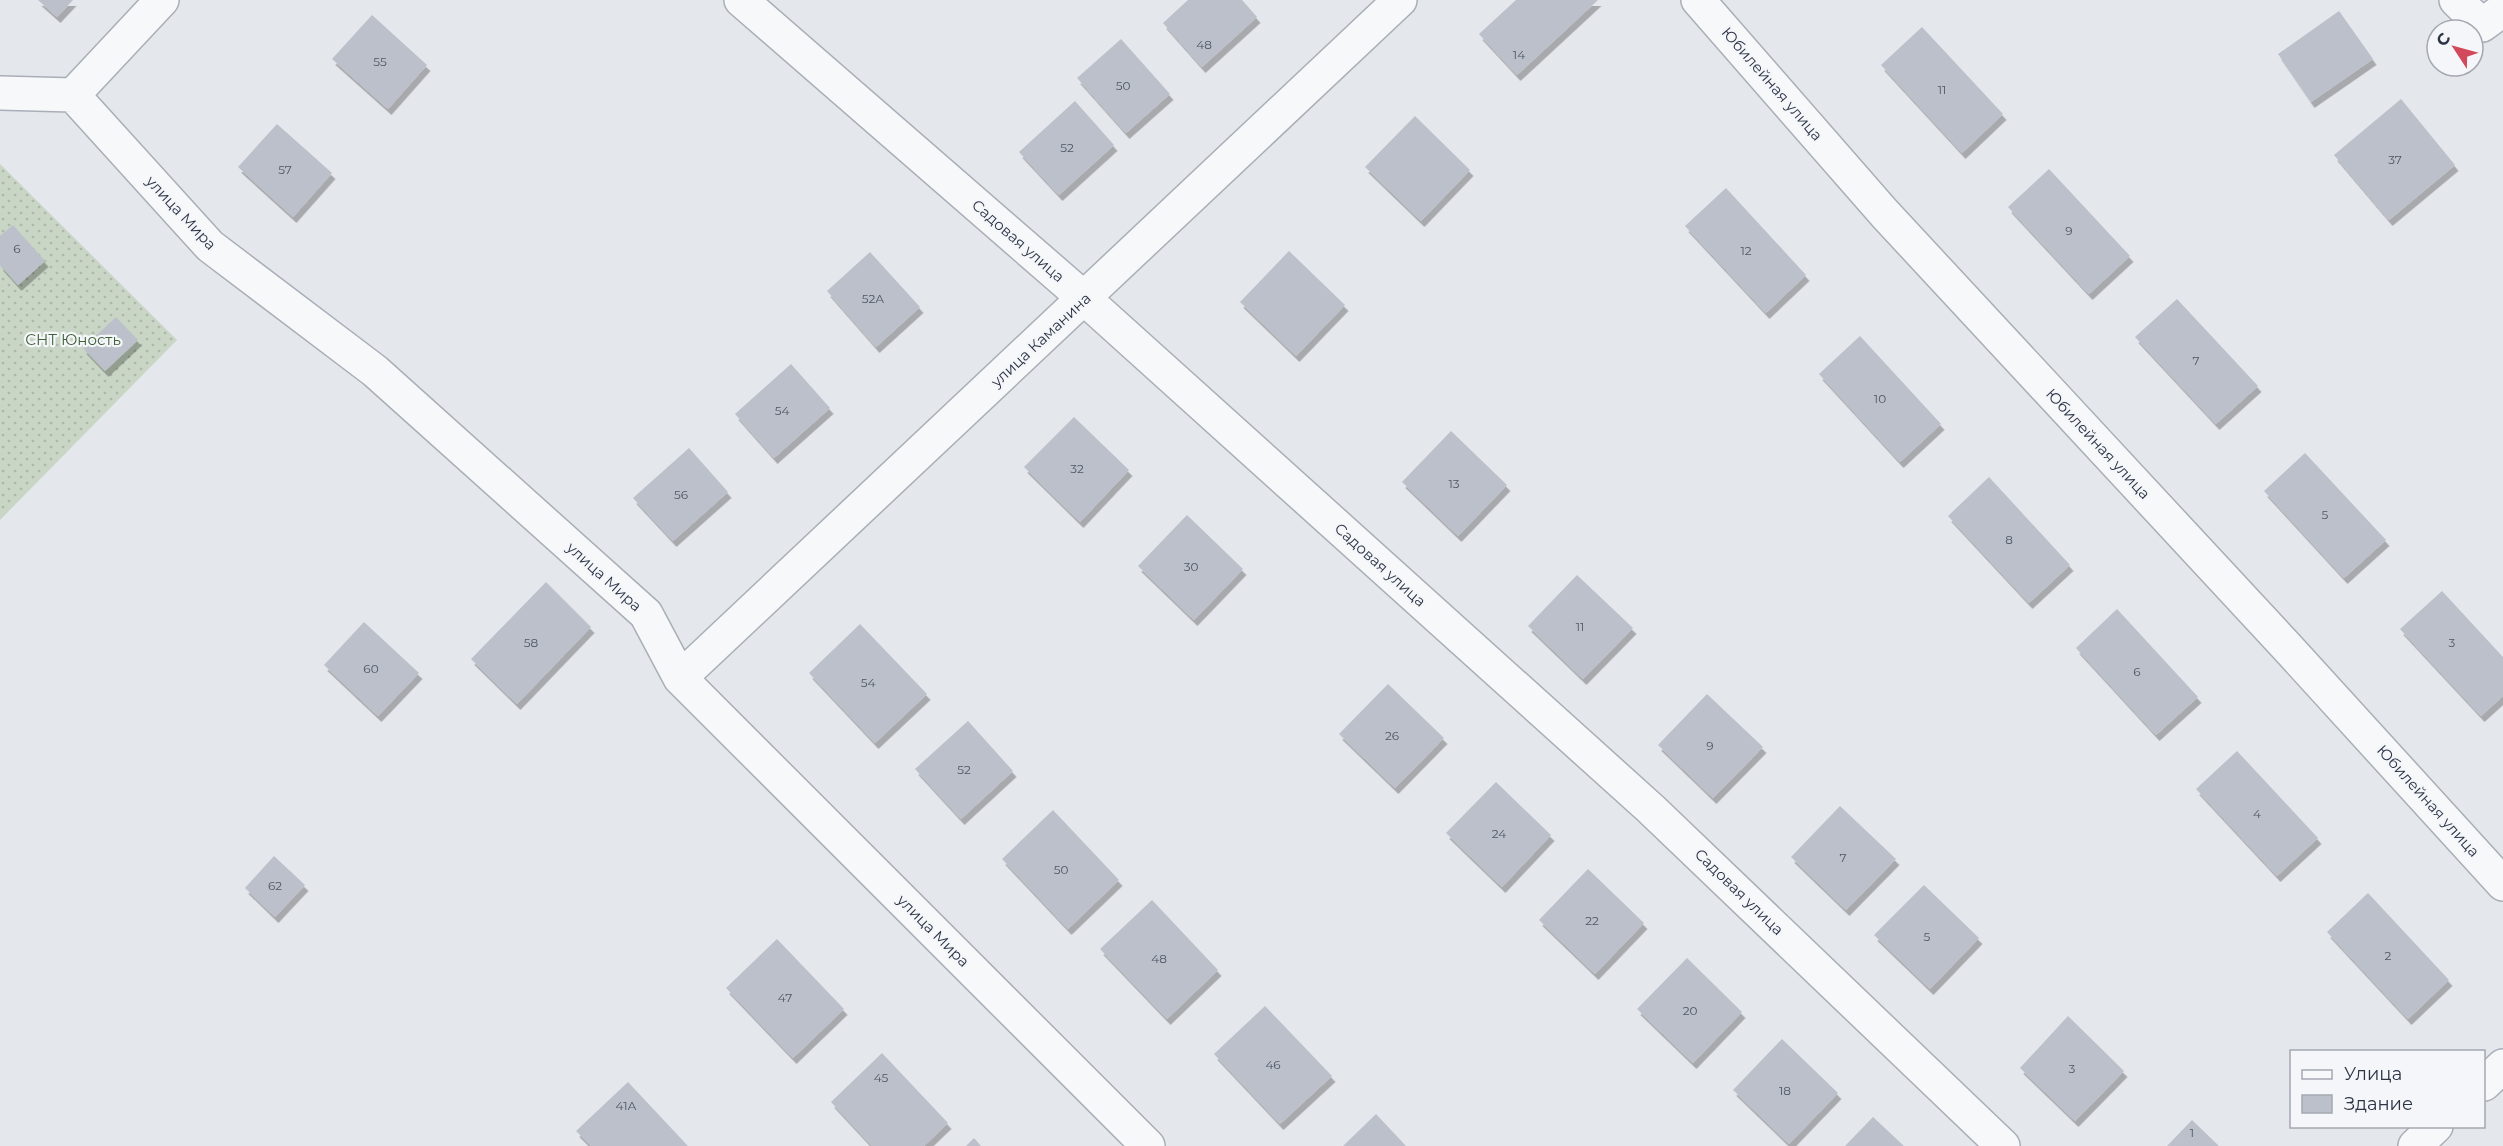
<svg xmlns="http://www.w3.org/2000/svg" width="2503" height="1146" viewBox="0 0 2503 1146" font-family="Montserrat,sans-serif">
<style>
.grass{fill:url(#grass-dots)}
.building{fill:#bbc0ca;filter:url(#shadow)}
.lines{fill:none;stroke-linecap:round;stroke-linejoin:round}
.street-casing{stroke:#a9aeb7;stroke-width:36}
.street{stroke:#f7f8fa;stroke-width:33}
.labels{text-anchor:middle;stroke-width:4.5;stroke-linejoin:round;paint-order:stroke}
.number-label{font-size:12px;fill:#4f5766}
.street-label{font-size:15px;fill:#2b3445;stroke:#f4f6f9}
.park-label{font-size:15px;fill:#3f6138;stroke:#f4f6f9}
</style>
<defs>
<pattern id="grass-dots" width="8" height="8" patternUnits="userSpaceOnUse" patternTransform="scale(1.5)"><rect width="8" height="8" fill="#c9d6c5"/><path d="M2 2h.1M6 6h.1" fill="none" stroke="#adb8ab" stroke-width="1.8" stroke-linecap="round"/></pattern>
<filter id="shadow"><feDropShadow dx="3.5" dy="6" stdDeviation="0" flood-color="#0004"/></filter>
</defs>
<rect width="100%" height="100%" fill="#e4e7ec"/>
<path class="grass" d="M0 164 177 340 0 520Z"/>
<path class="building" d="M38 0H73L57 17Z
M1188 0H1242L1257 17 1202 67 1163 23Z
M1516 0H1598L1517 75 1479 34Z
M2339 11 2373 59 2311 102 2278 54Z
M372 15 427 65 388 109 332 59Z
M1922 27 2003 114 1962 153 1881 65Z
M1121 39 1170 94 1126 133 1077 78Z
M2401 99 2455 165 2389 220 2334 155Z
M1075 101 1114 145 1059 195 1019 152Z
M1415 116 1470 170 1421 221 1365 167Z
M277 124 332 173 293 217 238 167Z
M2049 169 2130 256 2089 294 2008 207Z
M1726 188 1806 275 1766 313 1685 226Z
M13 225 45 261 18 285 0 265V236Z
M1289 251 1345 305 1296 356 1240 302Z
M870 252 920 307 876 347 827 291Z
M2177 299 2258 386 2216 424 2135 337Z
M116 317 138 340 105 371 83 348Z
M1860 336 1941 424 1900 462 1819 374Z
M791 364 830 408 774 458 735 414Z
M1074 417 1129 470 1080 522 1024 467Z
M1451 431 1507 485 1458 536 1402 482Z
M689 448 728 492 673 541 633 498Z
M2305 453 2386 540 2344 578 2264 491Z
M1989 477 2070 565 2029 603 1948 516Z
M1187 515 1243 569 1194 620 1138 566Z
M1577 575 1633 628 1583 679 1528 626Z
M546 582 591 627 517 704 471 659Z
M2442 591 2503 657V696L2481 716 2400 629Z
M2117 609 2198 697 2156 735 2076 648Z
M364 622 419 673 378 716 324 665Z
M860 624 927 694 875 743 809 673Z
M1388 684 1444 738 1395 788 1339 734Z
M1707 694 1763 747 1713 798 1658 745Z
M968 721 1013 771 961 819 915 769Z
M2237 751 2318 838 2277 876 2196 789Z
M1496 782 1551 835 1502 887 1446 833Z
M1840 806 1896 859 1846 910 1791 857Z
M1053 810 1119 880 1068 929 1002 859Z
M274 856 305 885 275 917 245 888Z
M1588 869 1644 923 1595 974 1539 920Z
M1924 885 1979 938 1930 989 1874 935Z
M2368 893 2449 980 2408 1019 2327 932Z
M1152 900 1218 970 1167 1019 1100 949Z
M777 939 844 1009 793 1058 726 988Z
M1687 958 1742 1012 1693 1063 1637 1009Z
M1265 1006 1332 1076 1280 1124 1214 1054Z
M2068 1016 2124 1071 2075 1121 2020 1068Z
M1782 1039 1838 1093 1789 1144 1733 1090Z
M882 1053 948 1123 924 1146H872L831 1102Z
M628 1082 688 1146H591L576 1131Z
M1376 1114 1406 1146H1343Z
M1873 1117 1904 1146H1845Z
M2192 1120 2219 1146H2167Z
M974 1138 981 1146H966Z"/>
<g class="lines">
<defs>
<path id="street" d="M741 0 1085 299 1651 809 2003 1146
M1698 0 1885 214 2287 647 2503 884
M2456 0 2482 25 2503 10
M0 93 73 95 162 0
M73 95 210 246 375 371 646 614 680 678 1148 1146
M680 678 1400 0
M2484 1084 2503 1066
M2415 1146 2436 1126"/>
</defs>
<use href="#street" class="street-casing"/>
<use href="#street" class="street"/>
</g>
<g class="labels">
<g class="number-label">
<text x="1204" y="49">48</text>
<text x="1519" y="59">14</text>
<text x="380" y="66">55</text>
<text x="1123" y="90">50</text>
<text x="1942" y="94">11</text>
<text x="1067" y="152">52</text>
<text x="2395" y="164">37</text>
<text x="285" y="174">57</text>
<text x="2069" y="235">9</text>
<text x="17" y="253">6</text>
<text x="1746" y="255">12</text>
<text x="873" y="303">52А</text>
<text x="2196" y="365">7</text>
<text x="1880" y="403">10</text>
<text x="782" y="415">54</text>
<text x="1077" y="473">32</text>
<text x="1454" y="488">13</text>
<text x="681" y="499">56</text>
<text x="2325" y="519">5</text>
<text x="2009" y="544">8</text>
<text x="1191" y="571">30</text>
<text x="1580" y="631">11</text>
<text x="531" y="647">58</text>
<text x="2452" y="647">3</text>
<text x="371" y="673">60</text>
<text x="2137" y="676">6</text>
<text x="868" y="687">54</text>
<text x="1392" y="740">26</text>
<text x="1710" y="750">9</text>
<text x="964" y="774">52</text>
<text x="2257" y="818">4</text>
<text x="1499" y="838">24</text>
<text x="1843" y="862">7</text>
<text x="1061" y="874">50</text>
<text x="275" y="890">62</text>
<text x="1592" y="925">22</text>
<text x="1927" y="941">5</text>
<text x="2388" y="960">2</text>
<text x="1159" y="963">48</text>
<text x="785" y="1002">47</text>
<text x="1690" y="1015">20</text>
<text x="1273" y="1069">46</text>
<text x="2072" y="1073">3</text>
<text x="881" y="1082">45</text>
<text x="1785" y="1095">18</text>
<text x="626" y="1110">41А</text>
<text x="2192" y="1137">1</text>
</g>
<g class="street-label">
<text transform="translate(1772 84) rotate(49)" y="5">Юбилейная улица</text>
<text transform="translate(181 213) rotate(47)" y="5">улица Мира</text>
<text transform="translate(1018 241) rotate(41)" y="5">Садовая улица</text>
<text transform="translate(1041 340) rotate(-43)" y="5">улица Каманина</text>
<text transform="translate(2098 444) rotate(47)" y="5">Юбилейная улица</text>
<text transform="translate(1380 565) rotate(42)" y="5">Садовая улица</text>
<text transform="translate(604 577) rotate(42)" y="5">улица Мира</text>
<text transform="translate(2428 801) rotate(48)" y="5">Юбилейная улица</text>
<text transform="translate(1739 892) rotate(44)" y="5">Садовая улица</text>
<text transform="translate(933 931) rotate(45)" y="5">улица Мира</text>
</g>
<g class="park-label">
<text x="73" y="345">СНТ Юность</text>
</g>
</g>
<rect x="2290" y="1050" width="195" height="78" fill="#f4f6f9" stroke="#a4a8b1" stroke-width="1.5"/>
<rect x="2302" y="1070" width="30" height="9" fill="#f7f8fa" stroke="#a4a8b1" stroke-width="1.5"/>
<text x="2344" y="1080" font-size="18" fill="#2b3445">Улица</text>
<rect x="2302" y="1095" width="30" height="18" fill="#bbc0ca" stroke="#a4a8b1" stroke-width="1.5"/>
<text x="2344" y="1110" font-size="18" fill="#2b3445">Здание</text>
<g transform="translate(2455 48) rotate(306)"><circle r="28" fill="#f4f6f9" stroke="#a4a8b1" stroke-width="1.5"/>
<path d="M0-4.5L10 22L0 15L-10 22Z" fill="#d1495b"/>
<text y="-9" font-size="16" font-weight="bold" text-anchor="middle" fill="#2b3445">С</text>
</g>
</svg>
